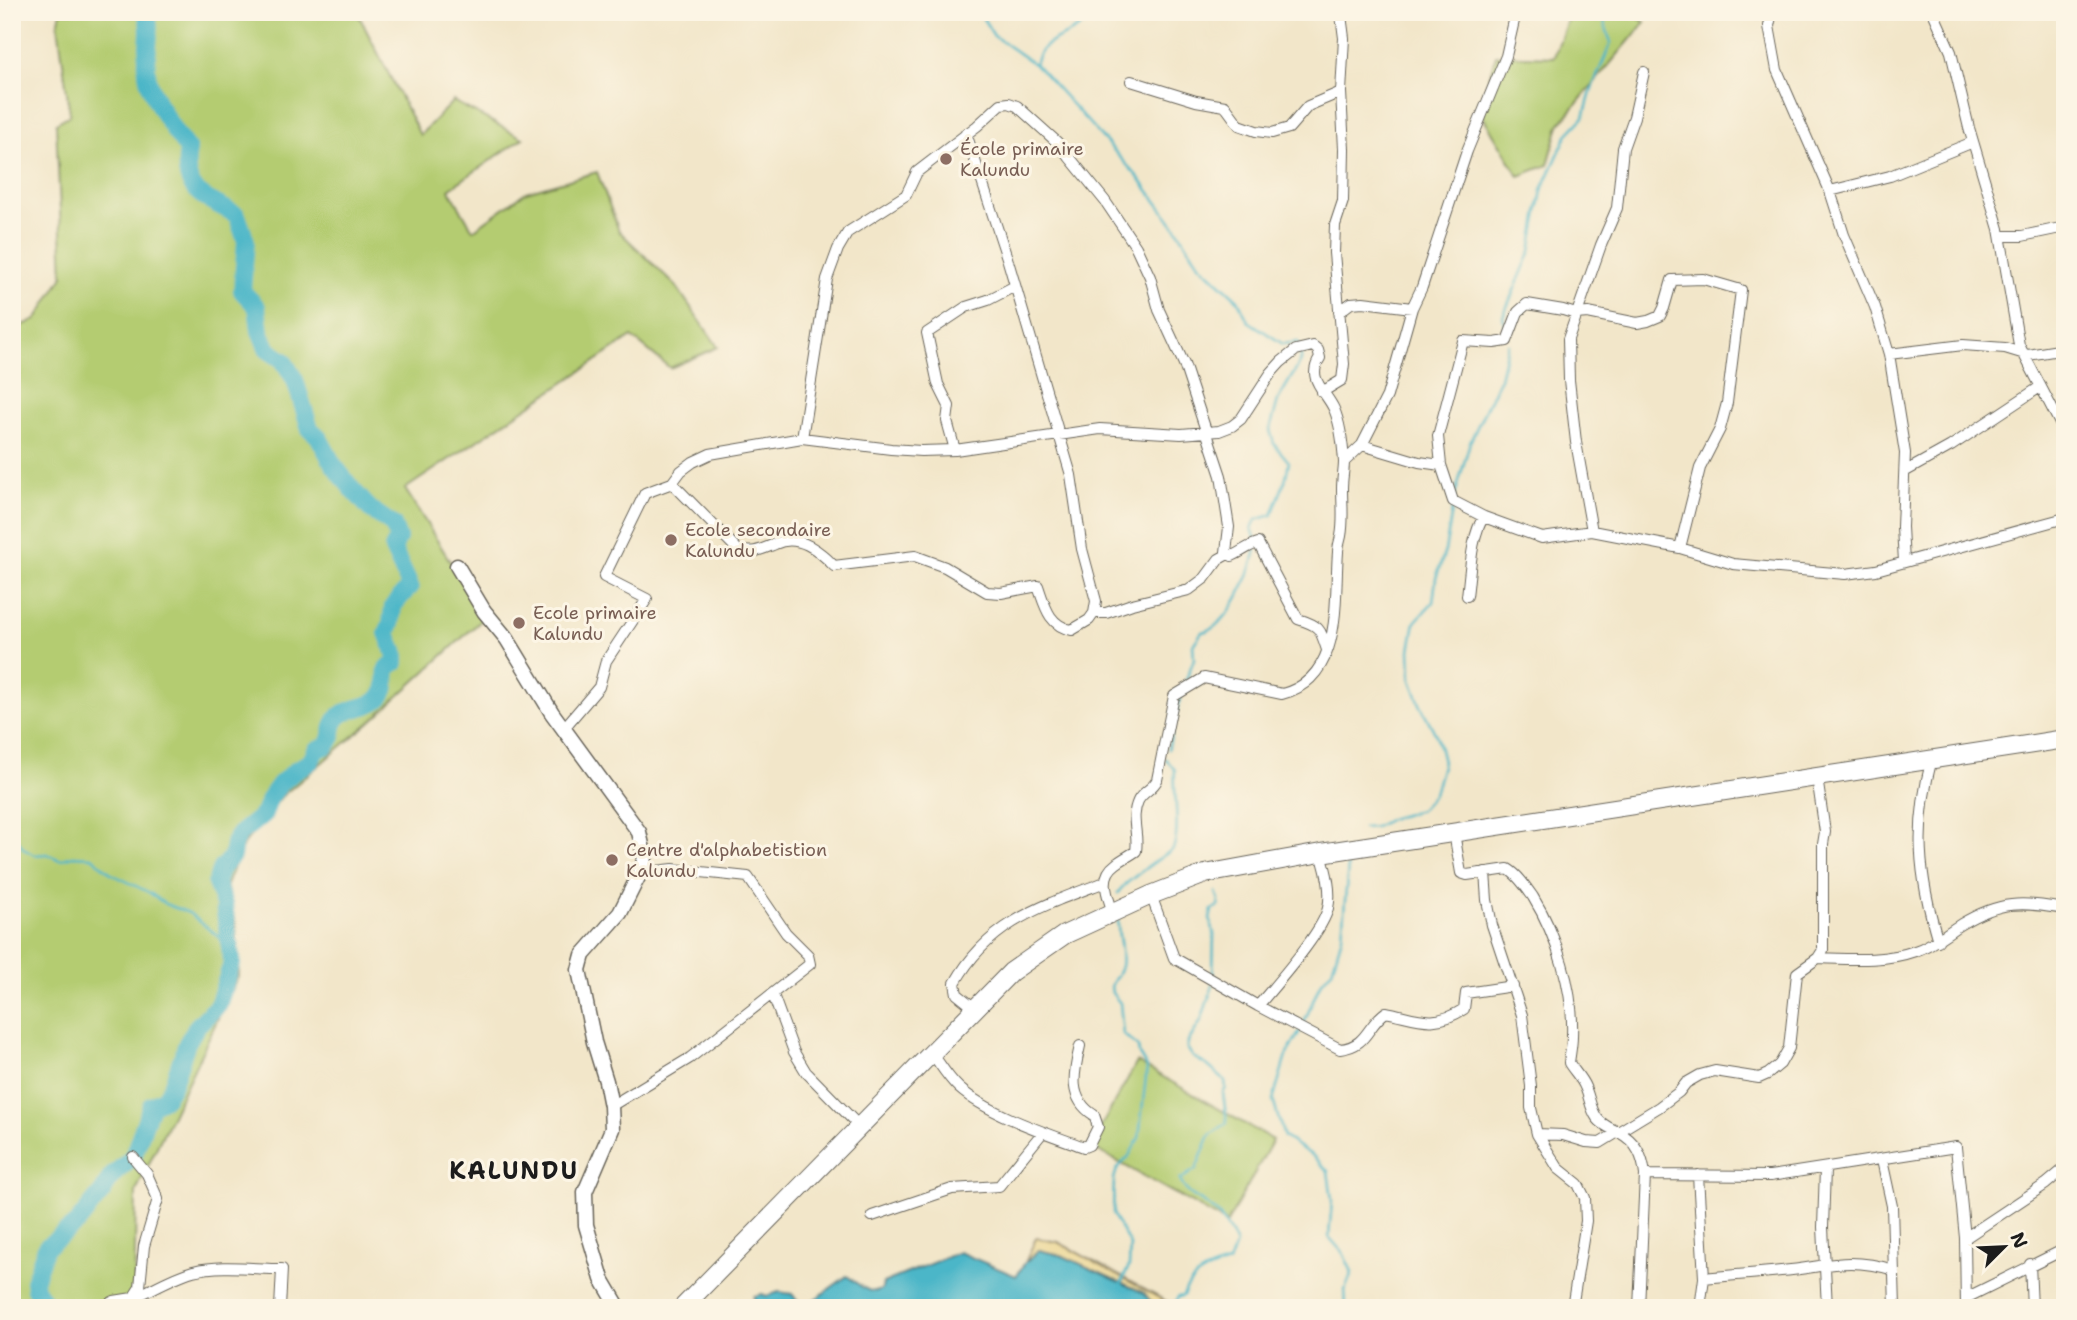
<svg xmlns="http://www.w3.org/2000/svg" width="2077" height="1320" viewBox="0 0 2077 1320" font-family="'Shantell Sans',sans-serif">
<style>
.green{fill:#b4cc71;stroke:#687446;stroke-width:2}
.sand{fill:#eeda9e;stroke:#857b5d;stroke-width:2}
.water{fill:#4bb6c8;stroke:#346972;stroke-width:2}
.lines{fill:none;stroke-linecap:round;stroke-linejoin:round}
.stream{stroke:#4bb6c8;stroke-width:2.5}
.river{stroke:#4bb6c8;stroke-width:18}
.street-casing{stroke:#676359;stroke-width:12}
.secondary-casing{stroke:#676359;stroke-width:17}
.highway-casing{stroke:#676359;stroke-width:20}
.street{stroke:#fff;stroke-width:10}
.secondary{stroke:#fff;stroke-width:14}
.highway{stroke:#fff;stroke-width:18}
.education-dot{fill:#8d6e63;stroke:#fcf5e5;stroke-width:2.5}
.labels{text-anchor:middle;stroke-width:6;stroke-linejoin:round;paint-order:stroke}
.education-label{font-size:18px;fill:#785e54;stroke:#fcf5e5;text-anchor:start}
.district-label{font-size:24px;font-weight:bold;letter-spacing:2px;fill:#1c1c1c;stroke:#fcf5e5}
</style>
<rect width="100%" height="100%" fill="#fcf5e5"/>
<filter id="ink" filterUnits="userSpaceOnUse"><feTurbulence type="fractalNoise" baseFrequency=".0143" numOctaves="2"/><feDisplacementMap in="SourceGraphic" scale="14" xChannelSelector="R" yChannelSelector="G"/><feConvolveMatrix kernelMatrix="1 2 1 2 8 2 1 2 1" color-interpolation-filters="sRGB"/></filter>
<filter id="wash" filterUnits="userSpaceOnUse"><feTurbulence type="fractalNoise" baseFrequency=".00686" numOctaves="4" result="noise"/><feDisplacementMap in="SourceGraphic" scale="28" xChannelSelector="R" yChannelSelector="G"/><feGaussianBlur stdDeviation="1.57" result="paint"/><feColorMatrix in="noise" values="0 0 0 0 0 0 0 0 0 0 0 0 0 0 0 0 0 1.4 0 .05"/><feComposite in="paint" operator="in"/></filter>
<g filter="url(#wash)">
<rect width="100%" height="100%" fill="#f2e6c9"/>
<path class="green" d="M61 12H357L420 135 453 101 523 138 449 189 473 230 526 192 597 172 619 231 676 286 718 347 670 368 632 337 405 489 485 617 369 723 282 796 243 845 226 885 236 926 239 974 136 1191 134 1308H12V329L36 320 63 276 56 123 70 115 58 25Z
M1570 12H1630L1645 22 1559 125 1548 165 1519 176 1479 110 1496 55 1554 57Z
M1137 1062 1273 1140 1227 1223 1090 1146Z"/>
<path class="sand" d="M1036 1238 1058 1242 1178 1308H1156L1144 1293 1063 1256 1039 1250 1025 1263Z"/>
<path class="water" d="M1039 1250 1063 1256 1144 1293 1156 1308H803L847 1276C857 1283 871 1297 882 1289L883 1283 959 1252 1016 1276 1025 1263Z
M779 1292 792 1294 803 1308H753L754 1296 763 1294 766 1296Z"/>
<g class="lines">
<path class="stream" d="M979 12 994 36 1037 66 1138 177 1177 229 1199 264 1238 300 1248 321 1283 344 1298 342 1299 345
M1035 64C1042 37 1065 40 1082 25 1086 22 1090 16 1093 12
M1506 334 1503 316 1531 251 1542 190 1567 135 1584 117 1592 88 1611 43 1601 12
M1455 495 1470 442 1500 378 1508 344
M1256 540 1252 528 1256 520 1272 515 1285 481 1289 462 1274 444 1270 430 1278 400 1301 361V351
M1184 685 1194 659 1193 645 1202 632C1229 628 1251 574 1256 549
M1168 749 1181 694
M1363 828 1375 827 1390 819 1420 810 1434 794 1443 762 1437 737 1420 704 1411 680 1410 650 1415 622 1433 602 1436 578 1445 551 1453 505
M12 832 24 849 34 855 47 854 60 860 73 856 92 857 112 874 150 893 165 904 189 913 219 937 229 941
M1118 893C1121 884 1162 857 1173 849 1181 831 1173 792 1175 770L1166 759
M1118 921C1117 936 1124 951 1121 966 1119 974 1114 979 1111 986L1112 993 1120 1003 1123 1034 1138 1047 1139 1054 1147 1067 1139 1138 1129 1156 1117 1169 1114 1179 1113 1215 1130 1245 1129 1266 1121 1284
M1213 975 1214 934 1210 919 1212 910 1218 906 1219 900 1216 892
M1303 1025 1320 984 1332 970 1342 936 1348 866
M1300 1031 1286 1056 1273 1100 1284 1137 1313 1156 1328 1171 1332 1200 1329 1237 1343 1253 1352 1272 1345 1290 1346 1306 1349 1308
M1172 1308 1178 1297 1183 1296C1190 1275 1210 1268 1229 1263L1236 1244C1230 1231 1224 1220 1214 1210 1202 1199 1187 1197 1180 1180L1196 1169 1210 1135 1227 1123 1223 1093 1226 1088 1225 1081 1208 1066 1193 1057 1187 1048 1188 1042 1201 1021 1213 985"/>
<path class="river" d="M49 1308 35 1289 34 1281 46 1247 77 1223 103 1191 111 1177 133 1157 151 1105 165 1098 172 1086 187 1043 197 1026 218 1005 232 963 224 905 216 883 221 868 232 856 234 843 239 834 264 814 269 799 280 784 297 769 311 761 316 750 326 746 332 738C330 698 374 717 385 690 387 685 386 674 387 668L396 662V656L387 633 391 624 393 606 410 586 393 549 398 538 393 525 370 509 352 489 333 464 318 436 310 429 295 380 283 360 268 350 260 331 257 307 242 291 246 241 237 215C205 197 180 193 188 150 174 132 150 96 147 73 145 52 153 32 146 12"/>
</g>
</g>
<g filter="url(#ink)">
<g class="lines">
<defs>
<path id="street" d="M1772 12 1769 26 1777 70 1830 191 1844 235 1875 307 1889 354 1905 453 1902 527 1904 562
M1933 12 1951 52 1969 128 1999 229 2019 345 2065 433
M1131 81 1196 101 1225 106 1239 125 1256 131 1272 133 1289 128 1308 106 1341 92
M1830 191 1890 176 1973 142
M2001 236H2022L2065 227
M1339 312 1351 303 1363 302 1412 308 1422 287 1467 151 1506 56 1516 12
M1889 354 1963 345 2005 348 2028 355 2065 349
M1322 392 1342 380 1344 364 1334 253 1335 225 1343 201 1344 149 1341 92 1344 38 1341 15 1353 12
M802 438 827 279 838 249 848 232 906 195 917 172 977 126 1001 104 1009 103 1017 106 1057 142 1105 201 1136 247 1150 277 1159 310 1184 364 1221 476 1229 527 1226 552 1232 556C1242 552 1247 546 1258 543L1298 619C1320 626 1320 628 1327 650
M1362 445 1387 396 1412 308
M955 450 947 421 949 406 938 384 927 333 966 307 988 300 1015 286
M1344 462 1362 445 1419 462 1441 465 1453 501 1484 517 1542 538 1592 531 1680 548 1733 564 1845 574 1876 570 2065 518
M1441 465 1438 436 1463 341 1494 343 1507 341 1518 312 1527 304 1563 310 1576 314 1588 313 1637 323 1648 321 1660 316 1664 308 1672 280 1703 279 1741 290 1727 403 1720 429 1700 468 1680 548
M1906 471 1951 446 2040 387
M672 483 738 550C754 554 760 550 775 544 798 533 819 550 834 566L915 556 945 567 987 592 1001 593 1038 586C1045 606 1049 626 1072 630L1089 620 1094 613 1096 601 1082 549 1071 475 1008 261 966 133
M1592 531 1576 442 1569 380 1568 339 1601 245 1617 208 1623 148 1634 117 1644 72
M1467 596C1470 575 1471 534 1484 517
M1094 613H1106L1132 604 1189 590 1205 578 1219 559 1228 554
M564 728 599 687 606 661 647 599 604 577 645 493 672 483 681 471 693 462 710 454 802 438 891 449 921 451 955 450 1100 429 1181 434 1219 431 1232 426 1241 419 1271 373 1281 362 1296 350 1313 346 1318 350 1320 358C1306 379 1325 390 1334 409 1340 423 1343 446 1344 462 1344 470 1342 479 1342 488 1342 504 1344 521 1341 536 1340 541 1338 546 1338 552 1334 600 1344 678 1282 694L1204 678 1174 696 1157 780C1153 789 1142 792 1138 801 1130 818 1139 834 1136 851 1129 856 1122 859 1116 864 1098 877 1108 896 1113 913
M1932 758C1914 826 1918 874 1938 941
M1454 833 1461 873 1467 875 1508 869C1518 875 1526 887 1533 897 1557 936 1574 991 1572 1036 1572 1045 1570 1054 1569 1063 1574 1071 1582 1079 1585 1087 1590 1098 1590 1108 1597 1118 1604 1127 1611 1128 1620 1133 1637 1142 1643 1157 1645 1175L1639 1308
M1485 872 1487 900 1492 925 1522 1015 1531 1086V1108L1537 1134 1558 1168 1578 1184 1585 1198 1586 1221 1572 1308
M1151 895 1174 958 1258 1006C1275 985 1323 932 1328 908 1332 890 1326 870 1321 853
M1818 958C1850 959 1884 962 1915 951 1933 945 1945 934 1961 924 2001 900 2021 902 2065 909
M773 995 794 1052 806 1072 860 1127
M1258 1006 1340 1049C1368 1046 1366 1026 1386 1012 1417 1018 1433 1029 1464 1009L1466 993 1513 986
M977 1010 957 994 955 983C989 922 1042 906 1105 882
M932 1053C940 1064 948 1078 959 1088 988 1114 1046 1133 1084 1147L1089 1145 1098 1127 1094 1115C1067 1098 1074 1072 1080 1046
M611 1106 690 1058 810 964 808 955 786 933 748 877 673 869 640 873
M1537 1134 1563 1135 1586 1142 1600 1143 1659 1107 1679 1092 1686 1083 1700 1075 1715 1071 1759 1078 1768 1074 1780 1064 1789 1048 1797 973 1818 958 1823 950V844L1825 832 1817 777
M1882 1160 1892 1206 1895 1308
M1825 1169 1823 1227 1827 1308
M1645 1175 1770 1176 1956 1147 1965 1238 1966 1308
M1698 1175 1704 1278C1729 1275 1755 1274 1781 1271 1828 1267 1845 1256 1894 1270
M872 1216 952 1189 999 1186 1043 1132
M1965 1238 2046 1184 2065 1168
M2030 1264 2032 1308
M133 1298C153 1289 172 1277 193 1271 222 1264 253 1269 282 1269L280 1308
M1966 1298 2065 1249
M100 1308 114 1301 133 1298 140 1287 144 1246 158 1199 147 1174 133 1157
M1700 1308 1704 1278"/>
<path id="secondary" d="M457 566 484 611 507 639 552 713 639 832 645 858 640 873 620 913 583 955 579 970 594 1042 606 1081 611 1106 612 1129 585 1192 586 1225 602 1279 619 1308"/>
<path id="highway" d="M682 1308 1011 972 1064 935 1151 895 1205 874 1321 853 2065 739"/>
</defs>
<use href="#street" class="street-casing"/>
<use href="#secondary" class="secondary-casing"/>
<use href="#highway" class="highway-casing"/>
<use href="#street" class="street"/>
<use href="#secondary" class="secondary"/>
<use href="#highway" class="highway"/>
</g>
</g>
<g class="education-dot">
<circle cx="946" cy="159" r="7"/>
<circle cx="671" cy="540" r="7"/>
<circle cx="519" cy="623" r="7"/>
<circle cx="612" cy="860" r="7"/>
</g>
<g class="labels">
<g class="education-label">
<text x="960" y="155">École primaire<tspan x="960" dy="21">Kalundu</tspan></text>
<text x="685" y="536">Ecole secondaire<tspan x="685" dy="21">Kalundu</tspan></text>
<text x="533" y="619">Ecole primaire<tspan x="533" dy="21">Kalundu</tspan></text>
<text x="626" y="856">Centre d'alphabetistion<tspan x="626" dy="21">Kalundu</tspan></text>
</g>
<g class="district-label">
<text x="514" y="1179">KALUNDU</text>
</g>
</g>
<rect width="2077" height="1320" fill="none" stroke="#fcf5e5" stroke-width="42"/>
<g transform="translate(2004 1247) rotate(66)" stroke="#fcf5e5" stroke-width="5" paint-order="stroke">
<path d="M0-5L12 26L0 18L-12 26Z" fill="#1c1c1c"/>
<text y="-10" font-size="19" font-weight="bold" text-anchor="middle" fill="#1c1c1c">N</text>
</g>
</svg>
